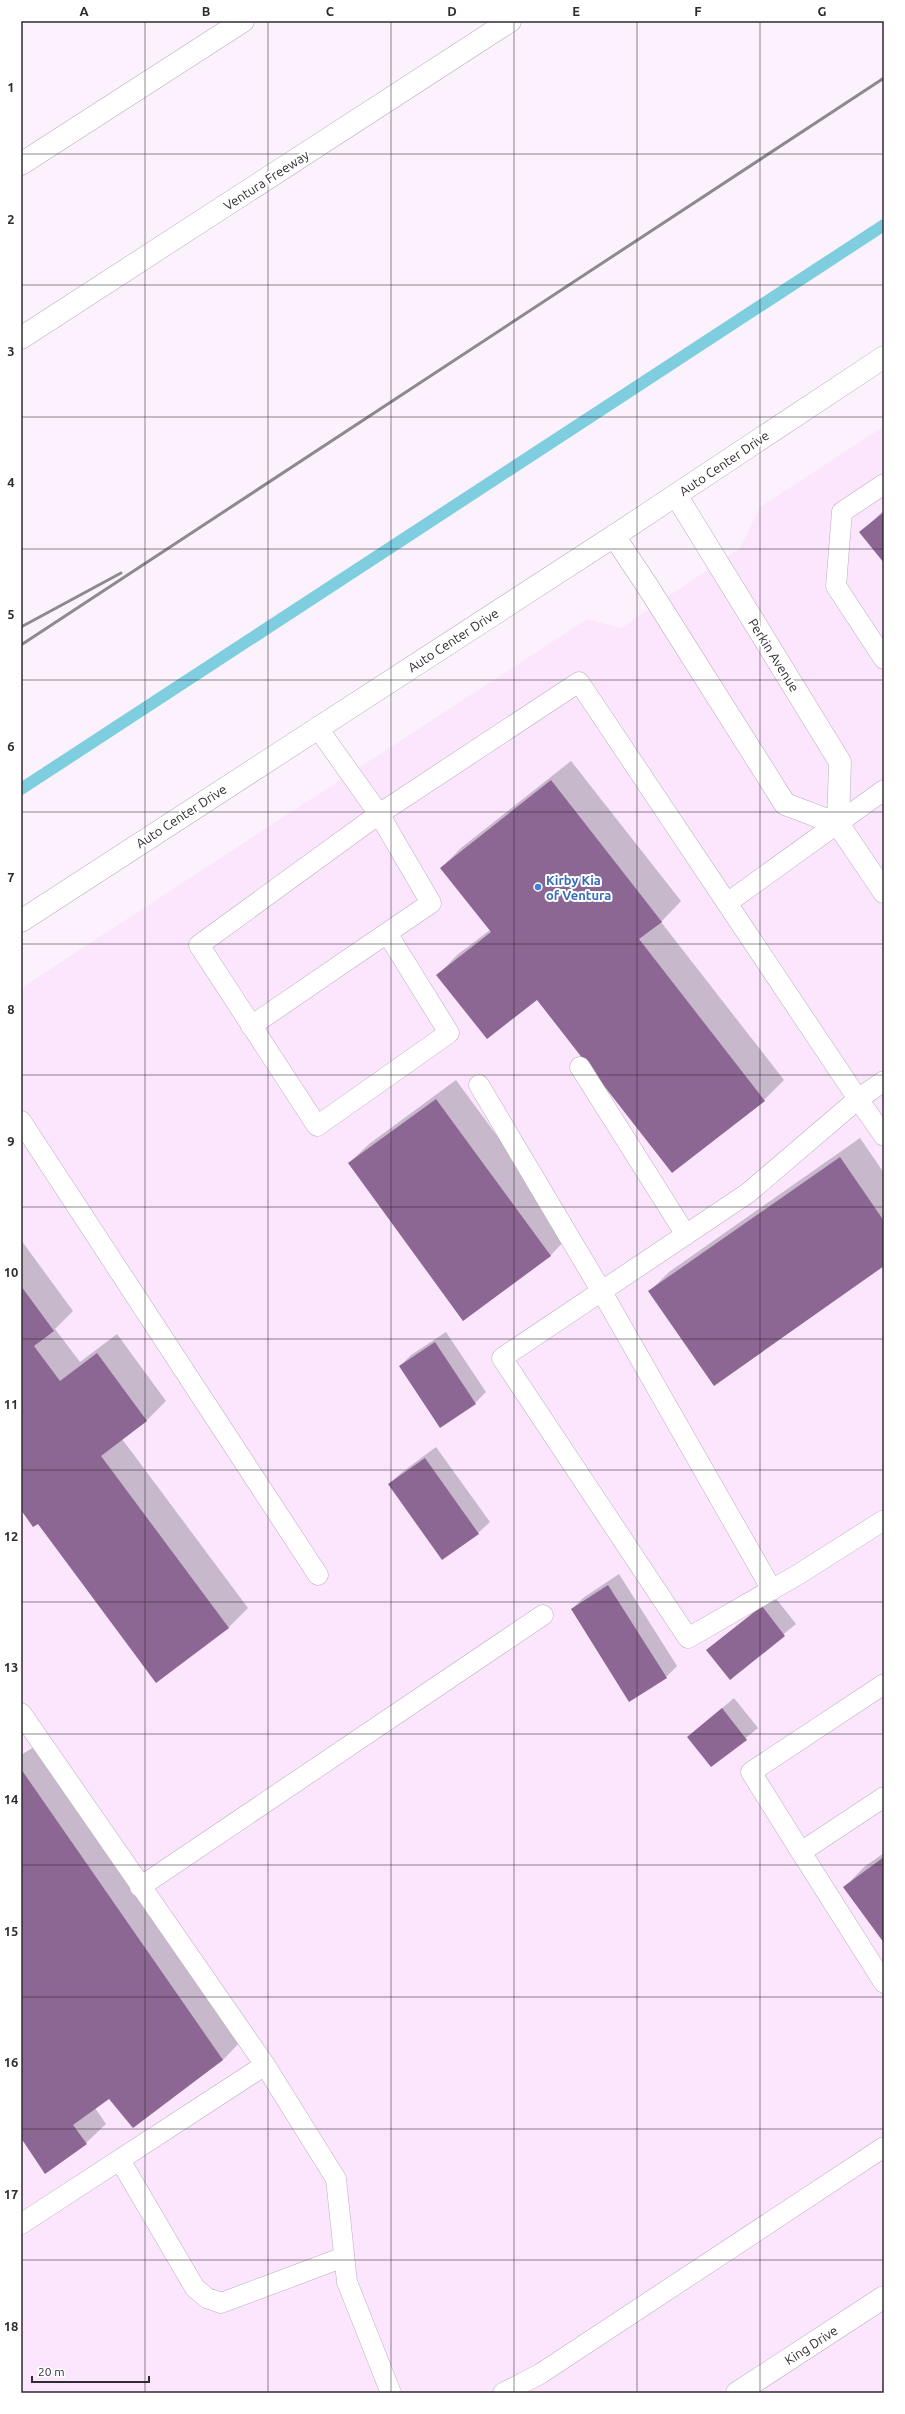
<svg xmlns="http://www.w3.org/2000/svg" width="905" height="2414" viewBox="0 0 905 2414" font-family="Ubuntu,sans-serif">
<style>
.built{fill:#fbe6fe}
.shadow{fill:#0003}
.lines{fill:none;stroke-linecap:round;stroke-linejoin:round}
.stream{stroke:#7fcedf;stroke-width:12}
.building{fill:#8d6794}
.lane-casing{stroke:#bbacbd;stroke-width:21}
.street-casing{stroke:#bbacbd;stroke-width:23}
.secondary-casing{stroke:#bbacbd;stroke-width:23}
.highway-casing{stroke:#bbacbd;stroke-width:23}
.lane{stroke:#fff;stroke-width:20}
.street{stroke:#fff;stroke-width:22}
.secondary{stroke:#fff;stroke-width:22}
.highway{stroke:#fff;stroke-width:22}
.rail{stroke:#908891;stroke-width:3}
.grid{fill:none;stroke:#302a31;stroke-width:1;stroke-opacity:0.55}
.shop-dot{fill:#3f7fe0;stroke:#fff;stroke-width:1.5}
.labels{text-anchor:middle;stroke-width:4;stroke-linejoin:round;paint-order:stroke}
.street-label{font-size:13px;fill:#302a31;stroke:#fff}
.shop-label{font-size:13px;font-weight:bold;fill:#366cbe;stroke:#fff;text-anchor:start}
.neatline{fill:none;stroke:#302a31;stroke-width:1.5}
.grid-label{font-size:13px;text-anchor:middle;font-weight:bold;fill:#302a31}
</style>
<rect width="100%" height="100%" fill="#fcf2fd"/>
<path class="built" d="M884 426V2393H21V988L587 619 621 628 740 548 760 507Z"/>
<path class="shadow" d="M884 510V562L861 532Z
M571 761 681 901 661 922 784 1080 764 1100 537 999 438 975 457 955 490 930 441 868 461 848Z
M456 1080 570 1235 551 1255 463 1319 349 1163 369 1144Z
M860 1138 884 1173V1265L649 1292 669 1272Z
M21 1240 73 1311 55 1329 80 1362 117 1334 166 1401 147 1420 122 1439 248 1608 228 1628 38 1522 21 1509Z
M446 1332 486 1392 475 1403 400 1366 411 1355Z
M436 1447 490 1522 478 1533 442 1558 389 1484 401 1473Z
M619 1574 677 1666 666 1677 572 1609 583 1598Z
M774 1596 796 1624 730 1678 707 1650Z
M734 1698 758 1728 711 1766 688 1737Z
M37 1745 242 2040 223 2060 133 2126 110 2097 95 2108 106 2124 86 2143 21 2136V1755Z
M884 1853V1941L845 1887 864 1867Z"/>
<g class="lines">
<path class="stream" d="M21 789 884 225"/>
</g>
<path class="building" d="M884 512V563L859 532Z
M551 780 662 922 639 939 765 1101 672 1173 537 1000 487 1039 436 975 491 932 440 868Z
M436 1099 551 1256 463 1321 348 1163Z
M840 1157 884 1221V1266L714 1386 648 1291Z
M21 1286 54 1331 34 1346 60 1381 97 1353 147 1421 101 1456 229 1628 156 1683 38 1524 33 1527 21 1510Z
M435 1342 476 1404 440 1428 399 1366Z
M425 1458 479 1534 442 1560 388 1484Z
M608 1585 667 1678 629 1702 571 1609Z
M762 1606 785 1636 730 1680 706 1650Z
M722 1708 747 1740 711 1767 687 1737Z
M21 1769 223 2060 133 2128 109 2099 73 2125 87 2144 45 2174 21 2138Z
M884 1857V1943L843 1887Z"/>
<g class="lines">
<defs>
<path id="lane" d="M884 484 842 512 836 586 884 659
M317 727 379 814 579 682 858 1099 884 1081
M379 814 431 903 387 933 449 1033 317 1126 199 945Z
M727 903 884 790
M251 1026 387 933
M580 1067 686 1235
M479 1085 602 1292 772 1590
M21 1121 318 1575
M884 1136 858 1099 748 1193 502 1358 688 1638 799 1574 884 1520
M21 1713 265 2065 336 2179 347 2282 391 2393
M884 1797 801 1852 884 1983
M801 1852 751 1772 884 1684
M140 1887 543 1615
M120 2160 195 2288 207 2298 221 2303 344 2257
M21 2224 265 2065
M503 2393 540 2374 884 2147"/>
<path id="street" d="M676 495 840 762 838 824
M614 536 648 587 785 804 838 824 884 892
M737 2393 884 2297"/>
<path id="secondary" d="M21 921 614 536 884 357"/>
<path id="highway" d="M21 164 243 21
M21 338 510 21"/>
</defs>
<use href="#lane" class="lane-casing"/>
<use href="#street" class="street-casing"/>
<use href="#secondary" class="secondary-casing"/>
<use href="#highway" class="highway-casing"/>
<use href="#lane" class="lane"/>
<use href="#street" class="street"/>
<use href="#secondary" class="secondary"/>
<use href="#highway" class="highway"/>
<path class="rail" d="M21 627 121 573
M21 645 884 78"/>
</g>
<path class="grid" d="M145 21V2393M268 21V2393M391 21V2393M514 21V2393M637 21V2393M760 21V2393M21 154H884M21 285H884M21 417H884M21 549H884M21 680H884M21 812H884M21 944H884M21 1075H884M21 1207H884M21 1339H884M21 1470H884M21 1602H884M21 1734H884M21 1865H884M21 1997H884M21 2129H884M21 2260H884"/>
<circle class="shop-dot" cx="538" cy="887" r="4"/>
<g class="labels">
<g class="street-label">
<text transform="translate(266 180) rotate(-33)" y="5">Ventura Freeway</text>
<text transform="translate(724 463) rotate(-34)" y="5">Auto Center Drive</text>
<text transform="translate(453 640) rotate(-33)" y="5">Auto Center Drive</text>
<text transform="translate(774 655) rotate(58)" y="5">Perkin Avenue</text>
<text transform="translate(181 816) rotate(-33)" y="5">Auto Center Drive</text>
<text transform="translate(811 2345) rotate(-33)" y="5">King Drive</text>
</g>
<g class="shop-label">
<text x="546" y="885">Kirby Kia<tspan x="546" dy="15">of Ventura</tspan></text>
</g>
</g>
<rect width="905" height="2414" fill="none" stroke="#ffffff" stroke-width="44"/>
<path d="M32 2376v6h117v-6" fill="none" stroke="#302a31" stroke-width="2"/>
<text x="38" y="2376" font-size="12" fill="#302a31" stroke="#ffffff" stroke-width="3" paint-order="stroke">20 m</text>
<rect x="22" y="22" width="861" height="2370" class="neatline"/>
<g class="grid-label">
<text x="84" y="16">A</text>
<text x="206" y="16">B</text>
<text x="330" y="16">C</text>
<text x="452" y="16">D</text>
<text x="576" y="16">E</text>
<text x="698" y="16">F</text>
<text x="822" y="16">G</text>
<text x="11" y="92">1</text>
<text x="11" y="224">2</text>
<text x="11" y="356">3</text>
<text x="11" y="487">4</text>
<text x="11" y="619">5</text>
<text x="11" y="751">6</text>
<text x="11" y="882">7</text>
<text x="11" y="1014">8</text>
<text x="11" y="1146">9</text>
<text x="11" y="1277">10</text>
<text x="11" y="1409">11</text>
<text x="11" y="1541">12</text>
<text x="11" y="1672">13</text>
<text x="11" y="1804">14</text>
<text x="11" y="1936">15</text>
<text x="11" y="2067">16</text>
<text x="11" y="2199">17</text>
<text x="11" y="2331">18</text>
</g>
</svg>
